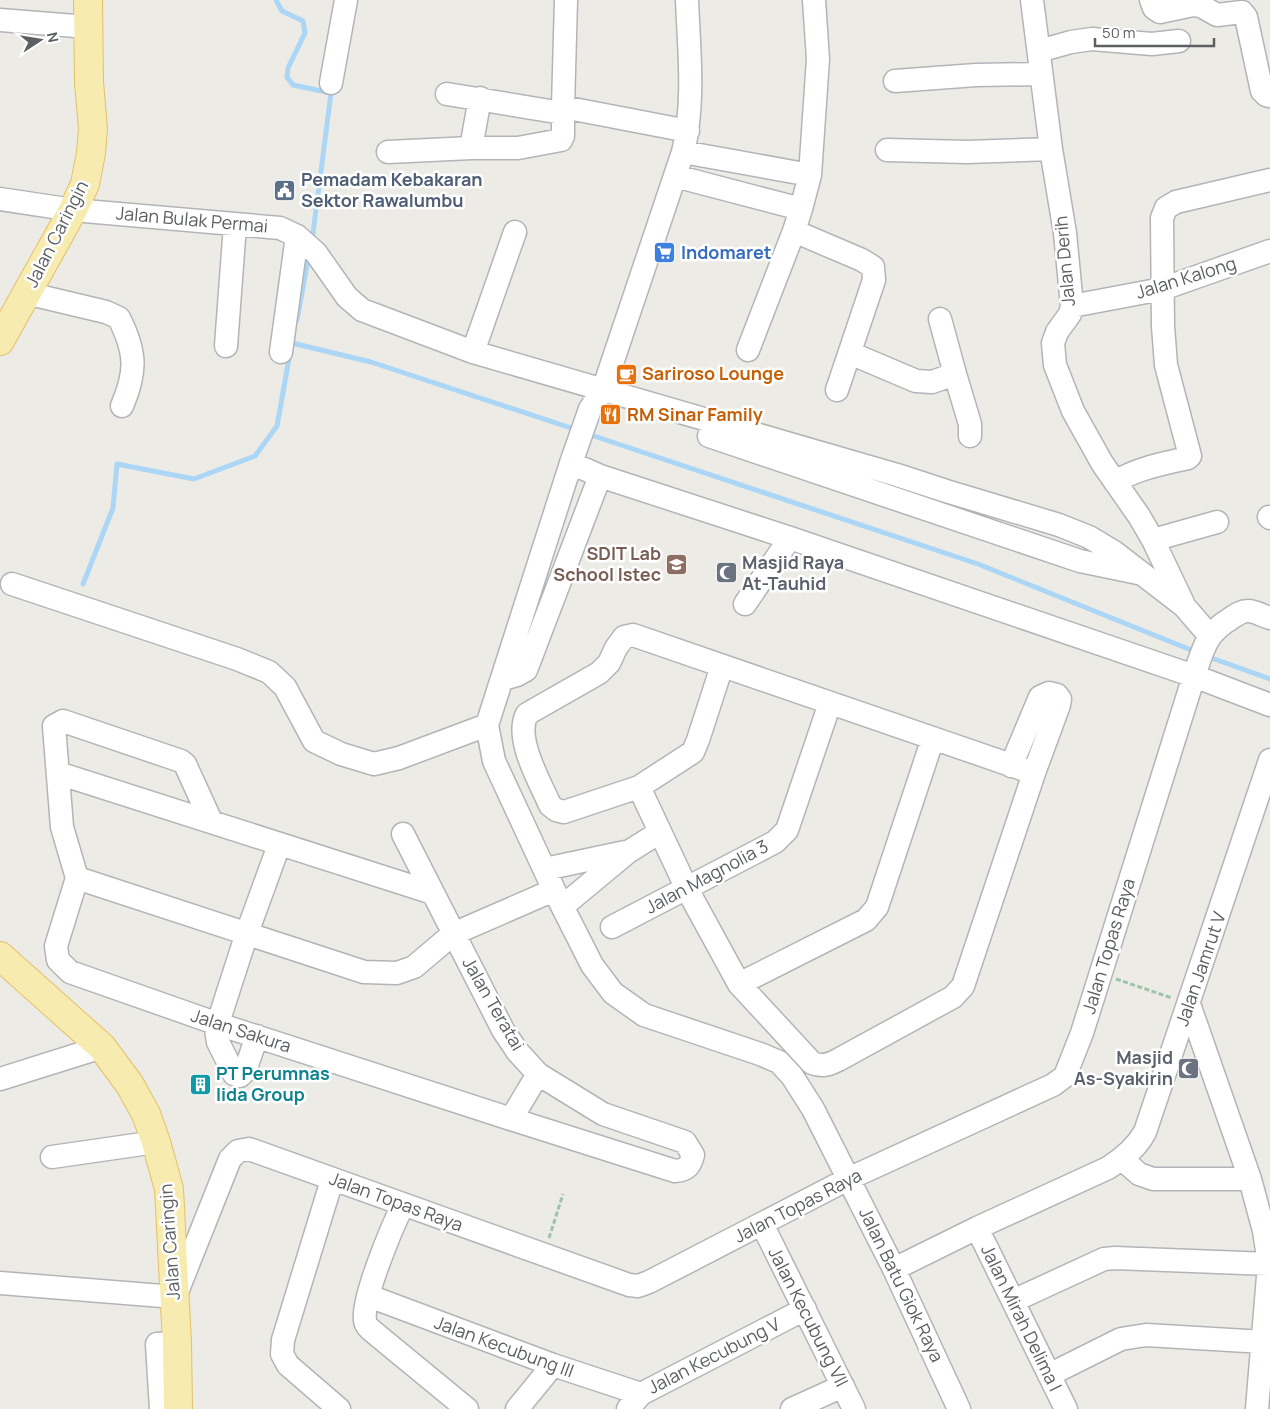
<svg xmlns="http://www.w3.org/2000/svg" width="1270" height="1409" viewBox="0 0 1270 1409" font-family="Manrope,sans-serif">
<style>
.lines{fill:none;stroke-linecap:round;stroke-linejoin:round}
.stream{stroke:#abd6f6;stroke-width:5}
.minor-casing{stroke:#b2b5b8;stroke-width:25}
.major-casing{stroke:#e3c068;stroke-width:30}
.path{stroke:#9dc3a8;stroke-width:3;stroke-dasharray:5 2.5;stroke-linecap:butt}
.minor{stroke:#fff;stroke-width:22}
.major{stroke:#f7ebb0;stroke-width:28}
.labels{text-anchor:middle;stroke-width:5;stroke-linejoin:round;paint-order:stroke}
.service-label{font-size:18px;font-weight:bold;fill:#4e5e75;stroke:#fff;text-anchor:start}
.street-label{font-size:18px;fill:#5c6063;stroke:#fff}
.shop-label{font-size:18px;font-weight:bold;fill:#366cbe;stroke:#fff;text-anchor:start}
.food-label{font-size:18px;font-weight:bold;fill:#c56008;stroke:#fff;text-anchor:start}
.education-label{font-size:18px;font-weight:bold;fill:#785e54;stroke:#fff;text-anchor:end}
.worship-label{font-size:18px;font-weight:bold;fill:#5b616d;stroke:#fff;text-anchor:start}
.culture-label{font-size:18px;font-weight:bold;fill:#0d838f;stroke:#fff;text-anchor:start}
</style>
<rect width="100%" height="100%" fill="#edebe5"/>
<g class="lines">
<path class="stream" d="M276 0 282 11 303 21 305 33 288 68 287 77 293 85 331 93 312 241
M297 320 309 254
M293 338 292 343 371 362 577 430
M588 434 978 564 1196 652
M83 584 113 508 117 464 194 479 255 456 277 426 290 353
M1206 656 1270 679"/>
<defs>
<path id="minor" d="M687 0C689 51 695 102 683 152L603 390 590 409 571 463 487 725 494 761 554 890 592 965 613 993 644 1015 760 1054 779 1062 792 1076 813 1109 894 1269 959 1409
M1032 0 1051 149 1065 233 1072 306 1070 314 1057 332 1053 343 1055 365 1073 411 1102 463 1139 516 1153 540 1183 603
M1151 0 1154 8 1160 12 1193 5 1201 6 1217 15 1242 12 1246 17 1262 91 1266 95 1270 96
M0 20 88 27
M1039 51 1071 42 1092 39 1152 44 1179 41
M895 81 976 75 1041 74
M331 83 346 0
M447 94 562 113
M563 107 566 0
M471 148 480 98
M887 150 967 152 1051 149
M388 152 471 148H518L561 140 563 136V107L688 131
M683 152 810 175
M675 176 801 209
M0 199 73 210 280 228 297 236 316 253 347 297 362 310 473 352 897 475 946 491 1059 525 1089 537 1114 552 1184 606 1209 635
M794 231 862 260 873 267 874 280 837 390
M26 293 106 312 119 318C136 352 137 371 122 406
M1072 306 1162 289 1270 251
M226 346 235 225
M748 350 794 231 801 209 810 175 818 59 814 0
M281 352 297 236
M473 352 515 232
M850 353 916 381 932 382 955 374 940 319
M955 374 970 424V436
M709 436 1080 561 1138 573
M571 463 600 476 790 538 1194 676 1270 705
M1115 482C1138 468 1162 464 1188 458L1190 456 1166 365 1163 326 1162 218 1166 208 1176 202 1270 180
M1269 517 1270 518
M1153 540 1217 522
M12 584 237 659 269 672 285 687 314 741 341 754 374 764 399 758 487 725
M745 604 790 538
M722 666 698 740 693 752 639 787 564 812 556 810 550 805C540 782 514 738 527 714L599 673 609 663 616 648 624 637 633 635 1034 773
M503 679 517 675 526 670 600 476
M58 773 433 893
M639 787 687 889 739 984 812 1063C822 1067 828 1065 838 1060L953 997 963 986 1034 773 1059 705 1060 699 1057 695 1049 693 1040 697 1011 766
M403 834 503 1030 517 1051 538 1074 603 1114 685 1142 693 1155C690 1166 687 1170 675 1171L511 1119 538 1074
M545 869 625 852
M77 878 56 946 58 960 70 972 218 1024 511 1119
M77 878 364 972 397 973 414 967 453 934 554 890
M77 878 62 827 54 726 63 721 181 761 185 764 211 821
M563 906 628 852 660 832
M612 927 775 842 787 830 830 703
M739 984 866 920 877 907 933 738
M1189 1004 1250 1179 1264 1231 1269 1264 1257 1409
M257 1036 245 1071 240 1076 234 1074 218 1042 216 1029 247 933 279 845
M0 1079 102 1047
M52 1157 156 1142
M1122 1159 1139 1174 1153 1179H1250
M332 1180 283 1340 282 1354 288 1365 339 1409
M403 1205C392 1227 362 1298 365 1320 365 1325 368 1327 371 1330L467 1409
M762 1224 854 1409
M977 1228 1066 1409
M894 1269 977 1228 1108 1168C1124 1158 1136 1148 1145 1132L1270 760
M0 1283 175 1297 230 1159 238 1151 249 1149 629 1285 638 1286 649 1282 848 1179 1053 1085 1065 1076 1082 1033 1194 676C1203 650 1205 634 1230 619 1236 615 1241 611 1248 611 1255 611 1263 616 1270 618
M369 1296 553 1365 641 1394
M1013 1301 1104 1259 1115 1258 1269 1264
M1049 1375 1121 1339 1146 1335 1264 1342
M161 1409 157 1344 177 1343
M517 1409 553 1365
M628 1409 641 1394 805 1309
M792 1409 843 1386"/>
<path id="major" d="M0 341 73 210 85 184 91 153 93 129 89 82 88 0
M0 956 102 1047 130 1085 146 1114 156 1142 169 1189 177 1343 178 1409"/>
</defs>
<use href="#minor" class="minor-casing"/>
<use href="#major" class="major-casing"/>
<path class="path" d="M1116 979 1172 998
M549 1238 563 1194"/>
<use href="#minor" class="minor"/>
<use href="#major" class="major"/>
</g>
<defs>
<symbol id="civic-square" viewBox="-11 -11 22 22"><rect x="-9" y="-9" width="18" height="18" rx="4" fill="#5c6f8a" stroke="#fff"/><path d="M-.6-6.5H3V-4.5H.6V-3L4-1V1h2V6H-6V1h2V-1L-.6-3ZM-1.2 2.5V6h2.4V2.5Z" fill="#fff"/></symbol>
<symbol id="supermarket-square" viewBox="-11 -11 22 22"><rect x="-9" y="-9" width="18" height="18" rx="4" fill="#3f7fe0" stroke="#fff"/><path d="M-6-5.5h2.5l.6 2H6L4.5 2H-2.5L-4.4-4H-6ZM-1.5 3.2a1.3 1.3 0 1 0 .1 0ZM3 3.2a1.3 1.3 0 1 0 .1 0Z" fill="#fff"/></symbol>
<symbol id="cafe-square" viewBox="-11 -11 22 22"><rect x="-9" y="-9" width="18" height="18" rx="4" fill="#e8710a" stroke="#fff"/><path d="M-5.5-4.5H6V0H3Q3 3.5 0 3.5H-2.5Q-5.5 3.5-5.5 0ZM3-3.2v2h1.7v-2ZM-6 4.5H4V6H-6Z" fill="#fff"/></symbol>
<symbol id="restaurant-square" viewBox="-11 -11 22 22"><rect x="-9" y="-9" width="18" height="18" rx="4" fill="#e8710a" stroke="#fff"/><path d="M-5-6h1v4h1v-4h1v4h1v-4h1v5L-1.5 .5V6h-2V.5L-5-1ZM5-6V6H3V1.5H1.5Q1.5-4 5-6Z" fill="#fff"/></symbol>
<symbol id="school-square" viewBox="-11 -11 22 22"><rect x="-9" y="-9" width="18" height="18" rx="4" fill="#8d6e63" stroke="#fff"/><path d="M0-5L7-2L0 1L-7-2ZM-4 1L0 2.5L4 1V4Q0 6-4 4Z" fill="#fff"/></symbol>
<symbol id="mosque-square" viewBox="-11 -11 22 22"><rect x="-9" y="-9" width="18" height="18" rx="4" fill="#6b7280" stroke="#fff"/><path d="M3.5-4.9A6 6 0 1 0 3.5 4.9A5 5 0 1 1 3.5-4.9Z" fill="#fff"/></symbol>
<symbol id="building-square" viewBox="-11 -11 22 22"><rect x="-9" y="-9" width="18" height="18" rx="4" fill="#0f9aa8" stroke="#fff"/><path d="M-4-6H4V6H1V3H-1V6H-4ZM-2.5-4.3h1.7v1.8h-1.7ZM.8-4.3h1.7v1.8H.8ZM-2.5-1h1.7V.8h-1.7ZM.8-1h1.7V.8H.8Z" fill="#fff"/></symbol>
</defs>
<g fill-rule="evenodd">
<use href="#civic-square" x="272" y="178" width="25" height="25"/>
<use href="#supermarket-square" x="652" y="240" width="25" height="25"/>
<use href="#cafe-square" x="614" y="362" width="25" height="25"/>
<use href="#restaurant-square" x="598" y="402" width="25" height="25"/>
<use href="#school-square" x="664" y="552" width="25" height="25"/>
<use href="#mosque-square" x="714" y="560" width="25" height="25"/>
<use href="#mosque-square" x="1176" y="1056" width="25" height="25"/>
<use href="#building-square" x="188" y="1072" width="25" height="25"/>
</g>
<g class="labels">
<g class="service-label">
<text x="301" y="186">Pemadam Kebakaran<tspan x="301" dy="21">Sektor Rawalumbu</tspan></text>
</g>
<g class="street-label">
<text transform="translate(192 220) rotate(5)" y="6">Jalan Bulak Permai</text>
<text transform="translate(57 234) rotate(-63)" y="6">Jalan Caringin</text>
<text transform="translate(1065 261) rotate(-95)" y="6">Jalan Derih</text>
<text transform="translate(1186 278) rotate(-17)" y="6">Jalan Kalong</text>
<text transform="translate(707 877) rotate(-28)" y="6">Jalan Magnolia 3</text>
<text transform="translate(1109 946) rotate(-73)" y="6">Jalan Topas Raya</text>
<text transform="translate(1201 969) rotate(-71)" y="6">Jalan Jamrut V</text>
<text transform="translate(493 1004) rotate(60)" y="6">Jalan Teratai</text>
<text transform="translate(241 1031) rotate(18)" y="6">Jalan Sakura</text>
<text transform="translate(396 1202) rotate(20)" y="6">Jalan Topas Raya</text>
<text transform="translate(798 1206) rotate(-27)" y="6">Jalan Topas Raya</text>
<text transform="translate(170 1242) rotate(-94)" y="6">Jalan Caringin</text>
<text transform="translate(901 1285) rotate(64)" y="6">Jalan Batu Giok Raya</text>
<text transform="translate(808 1317) rotate(63)" y="6">Jalan Kecubung VII</text>
<text transform="translate(1021 1318) rotate(64)" y="6">Jalan Mirah Delima I</text>
<text transform="translate(504 1347) rotate(20)" y="6">Jalan Kecubung III</text>
<text transform="translate(714 1356) rotate(-27)" y="6">Jalan Kecubung V</text>
</g>
<g class="shop-label">
<text x="681" y="259">Indomaret</text>
</g>
<g class="food-label">
<text x="642" y="380">Sariroso Lounge</text>
<text x="627" y="421">RM Sinar Family</text>
</g>
<g class="education-label">
<text x="661" y="560">SDIT Lab<tspan x="661" dy="21">School Istec</tspan></text>
</g>
<g class="worship-label">
<text x="742" y="569">Masjid Raya<tspan x="742" dy="21">At-Tauhid</tspan></text>
<text x="1173" y="1064" text-anchor="end">Masjid<tspan x="1173" dy="21">As-Syakirin</tspan></text>
</g>
<g class="culture-label">
<text x="216" y="1080">PT Perumnas<tspan x="216" dy="21">Iida Group</tspan></text>
</g>
</g>
<g transform="translate(40 40) rotate(78)" stroke="#ffffff" stroke-width="4" paint-order="stroke">
<path d="M0-4L9 19L0 12L-9 19Z" fill="#5c6063"/>
<text y="-8" font-size="14" font-weight="bold" text-anchor="middle" fill="#5c6063">N</text>
</g>
<path d="M1095 38v8h119v-8" fill="none" stroke="#5c6063" stroke-width="2.5"/>
<text x="1102" y="38" font-size="15" fill="#5c6063" stroke="#ffffff" stroke-width="4" paint-order="stroke">50 m</text>
</svg>
